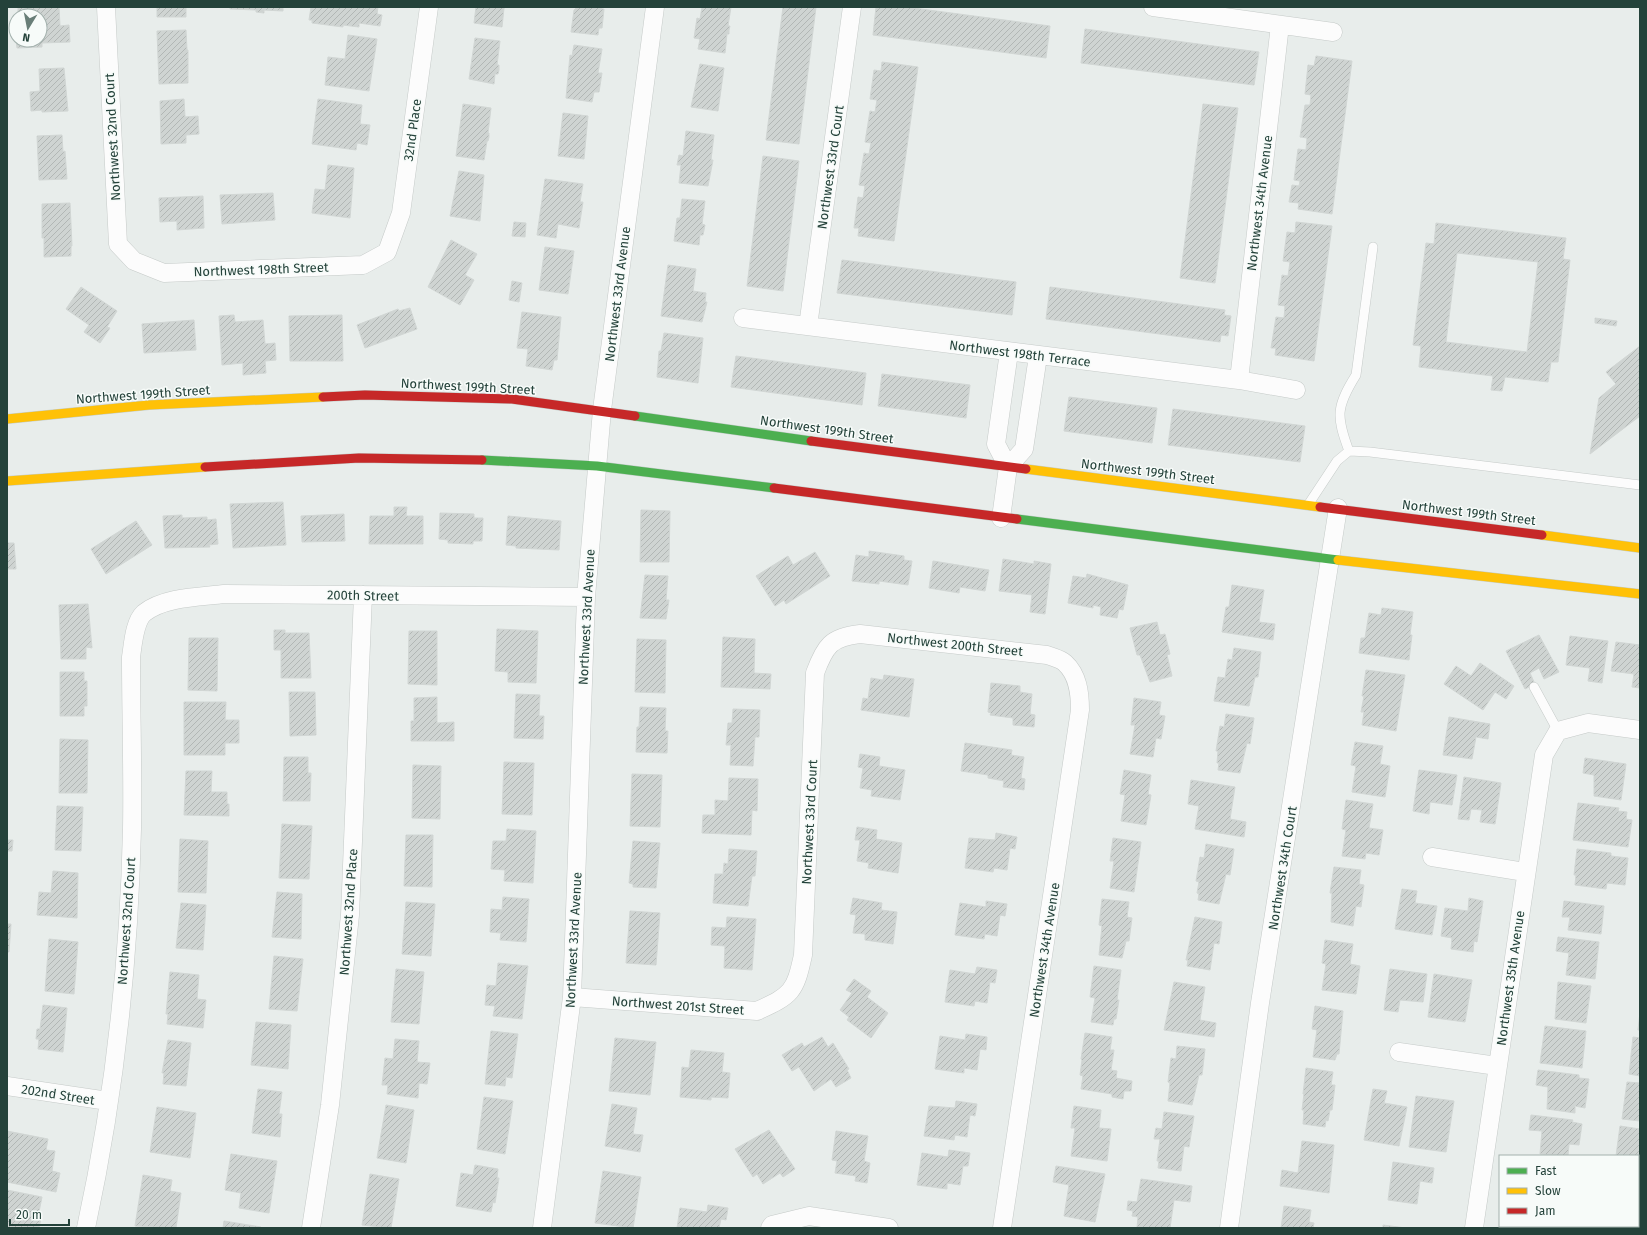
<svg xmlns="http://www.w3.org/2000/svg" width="1647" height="1235" viewBox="0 0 1647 1235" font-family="'Fira Sans',sans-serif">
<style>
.building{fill:url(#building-hatch);stroke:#d1d6d4;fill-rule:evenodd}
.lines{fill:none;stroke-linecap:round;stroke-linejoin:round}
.lane-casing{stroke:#c5cac8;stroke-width:10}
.street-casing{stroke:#c5cac8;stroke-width:19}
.fast-casing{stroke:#c3ccc9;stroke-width:10}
.slow-casing{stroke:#c3ccc9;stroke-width:10}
.jam-casing{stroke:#c3ccc9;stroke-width:10}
.lane{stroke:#fcfcfc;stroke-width:9}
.street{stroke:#fcfcfc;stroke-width:18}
.fast{stroke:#4caf50;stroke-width:9}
.slow{stroke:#ffc107;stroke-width:9}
.jam{stroke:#c62828;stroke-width:9}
.labels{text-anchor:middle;stroke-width:3;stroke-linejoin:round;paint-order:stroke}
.street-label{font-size:13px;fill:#24423a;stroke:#f7fbf9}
</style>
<defs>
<pattern id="building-hatch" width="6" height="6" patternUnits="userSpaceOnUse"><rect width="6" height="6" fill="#cfd4d2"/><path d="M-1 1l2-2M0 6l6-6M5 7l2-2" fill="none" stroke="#b2b7b5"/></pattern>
</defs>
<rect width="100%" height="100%" fill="#e8edeb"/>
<path class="building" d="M18 7H59L60 26 69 25 70 42 42 43V47L17 48 16 40H40V16H18Z
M157 7H186V17H157Z
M230 7H283V11L264 10V13L256 12V10L230 9Z
M311 7H378L377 14 382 15 380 26 359 23V27L343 25V27L312 23V20H309Z
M476 7H506L504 8 502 27 474 23Z
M577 7H602V9H604L602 28H599L598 35 571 32 574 10Z
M702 7H731L728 26H730L729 30V34H727L725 53 698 49 700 39 694 38 697 18 700 19Z
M783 7H816L799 144 766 140Z
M876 7H906L1050 26 1046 58 873 35Z
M1085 29 1259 52 1254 85 1081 63Z
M186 30 187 50H188V83L159 84 157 31Z
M348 35 377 39 369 91 325 85 328 57 345 59Z
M475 38 500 41 497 65H499V70L498 74H495L494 84 469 79Z
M574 45 602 49 598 73H602L599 92H594L592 102 566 98 570 55 572 56Z
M1316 56 1352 61 1332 214 1298 209 1299 203 1289 202 1292 185 1299 186 1300 181 1294 180 1298 149 1306 150 1307 138 1300 137 1305 105H1310L1311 95 1305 94 1308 65 1314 66Z
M882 62 918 67 894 241 858 236 859 228H854L858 197 863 198 865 186 859 185 864 153 869 154 871 143 865 142 870 111 875 112 877 100 870 99 874 70 881 71Z
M700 64 724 68 718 111 691 107Z
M64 68 68 111 42 112V110L31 111 30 92 40 91 39 69Z
M184 99 185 117 198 116 199 134 186 135V143L161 144 160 101Z
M318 99 362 105 360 124 370 125 367 145 357 143 356 150 312 144Z
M463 104 491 108 488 133H489V137L488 141H487L484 160 456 156Z
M1203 104 1238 108 1215 283 1180 278Z
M563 113 588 116 584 159 558 156Z
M686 131 714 135 711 160H713L708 186 679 183 681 165H677L679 155 683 156Z
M62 135 63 152 65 151 67 179 39 180 37 136Z
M763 156 799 161 783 291 747 286Z
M328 165 354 168 350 218 312 213 315 189 325 190Z
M459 171 484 175 480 221 450 216Z
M545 179 583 184 580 202H583L579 228 558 224 556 238 537 235Z
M273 193 275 220 222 224 220 195Z
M203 196 204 228 177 230V221L160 222 159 198Z
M682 199 705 201 702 224 705 225 703 235H700L699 245 674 241 677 218H680Z
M70 203 72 246H71V256L44 257V238H42V204Z
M514 222 526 223 525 237 512 236Z
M1296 222 1332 226 1314 361 1275 355 1276 348H1271L1276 317 1284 318 1285 306 1278 305 1282 275 1288 276 1290 262 1283 261 1287 232 1295 233Z
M1436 223 1566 238 1563 259 1570 260 1558 362H1551L1548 382 1505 377 1502 391 1491 390 1493 376 1419 367 1421 346 1413 345 1426 243 1434 244ZM1457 253 1538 262 1527 352 1446 342Z
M451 240 477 254 465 275 474 280 460 305 428 287Z
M545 247 574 251 568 294 539 290Z
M842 260 1016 282 1012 315 837 293Z
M668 265 696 269 693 291 706 293 705 302H707L702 322 661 316Z
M512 281 522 283 519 302 509 300Z
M81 287 117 311 107 327 110 328 100 343 84 332 89 325 66 309Z
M1050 287 1225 310 1224 315 1231 316 1228 336 1221 335 1220 342 1046 319Z
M410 308 417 329 365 348 357 325 398 309 399 311Z
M522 312 561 317 557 360H554L552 370 526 366 528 349 517 348Z
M234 315 235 322 263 320 265 344 275 343 276 360 265 361 266 373 243 375V363L222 365 219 316Z
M342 315 343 361H290L289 316Z
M1595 318 1617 321 1616 326 1595 323Z
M194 320 196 350 144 353 142 324Z
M664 333 703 338 698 383 657 377 659 351H661Z
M1640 346V416L1590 454 1599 398 1616 384 1606 372Z
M736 356 866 373 862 405 731 387Z
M882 374 970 385 966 418 878 406Z
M1069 397 1157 408 1152 443 1064 431Z
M1173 409 1305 426 1300 462 1168 445Z
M283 502 286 545 233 548 230 504Z
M394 507H407L406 516H423V544H369L370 516H394Z
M641 510 670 511 669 562H640Z
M440 513 474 514V518H483L482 541H473V544L448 543V540L439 539Z
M344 514 345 541 302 542 301 516Z
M182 515V518L207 517V520L216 519 218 544 209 545 210 547 165 548 163 516Z
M508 516 561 521 559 550 516 548V546L506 545Z
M136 521 152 545 106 574 91 549Z
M7 543H14L16 569H7Z
M869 551 904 556V560L912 561 908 585 879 581V584L852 581 856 555 869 557Z
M815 552 830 576 786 604 784 600 775 606 756 576 788 556 793 565Z
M1003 559 1034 564V561L1051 564 1045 614 1030 612 1032 595 999 591Z
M933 561 989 570 985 591 960 587 959 593 929 588Z
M1087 574 1128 585 1123 610 1119 609 1117 618 1100 615 1101 607 1093 605V608L1068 603 1073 576 1086 578Z
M645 575 668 576 666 600H669L666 619 640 618Z
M1232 585 1264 590 1259 622 1275 624 1273 640 1222 632 1226 607H1229Z
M88 604 92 648 86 647V659H61L59 605Z
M1382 608 1413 612 1410 635H1412L1409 660 1359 653 1361 638H1365L1369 613 1381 615Z
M1157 622 1160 635 1165 634 1170 654 1167 655 1172 676 1150 682 1140 655H1137L1130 628Z
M497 629 538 631 536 683 508 682V672L495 671Z
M274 630H285V633H309L311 678H281V650H274Z
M409 631H437V685L408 684Z
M1539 635 1559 672 1544 679 1539 668 1530 673 1535 684 1525 689 1506 651Z
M1570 636 1608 641 1602 683 1588 681 1590 668 1566 665Z
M723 637 755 639 754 673 771 674 770 689 721 687Z
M189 638H218L217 691 188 690Z
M637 639 666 640 665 693 635 692Z
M1616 642 1640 645V688L1632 687 1634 674 1611 671Z
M1234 648 1261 652 1258 677H1255L1249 706 1214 701 1218 677 1225 678 1228 659 1232 660Z
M1480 663 1514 686 1506 699 1495 692 1483 710 1444 684 1456 666 1471 676Z
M1366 670 1405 675 1396 731 1362 725 1364 712H1361L1364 696H1362Z
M60 672H84V681H87V706H84V716H60Z
M884 675 914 679 909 717 861 710 863 698 868 699 871 678 883 680Z
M991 683 1020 686V692L1032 694 1030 714 1035 715 1034 727 1013 725V718L990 715 991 713 988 712Z
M289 692H315L316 735 290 736Z
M516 694 540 695 539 716H544L543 739 514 738Z
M437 697V723L454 722V741H411V721H414V698Z
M1134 698 1161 702 1159 715 1165 716 1161 739 1156 738 1153 757 1130 754 1135 725H1131Z
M184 702H226L225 720H239V743H225V755H184Z
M640 707 666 708 665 731H668L667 753 636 752 637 727H639Z
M733 709 760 710 759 737H755L753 766 730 765 731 745H726L728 723H732Z
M1226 714 1254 718 1250 744 1247 743 1240 773 1218 770 1219 763H1217L1218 751H1216L1220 726 1224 727Z
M1449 717 1490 724 1488 739 1476 737 1472 759 1443 755Z
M60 739 88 740 87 793H59Z
M1355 742 1383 746 1380 764 1390 766 1385 797 1352 792 1356 766 1351 765Z
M965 743 1012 750 1011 755 1024 757 1021 778 1025 779 1024 790 1003 787 1004 781 988 778V775L961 771Z
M860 754 880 757 879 766 905 770 900 800 871 796 872 790 860 788 863 768 858 767Z
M284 757H308V773H311L310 801H283Z
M1585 758 1626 764 1621 800 1594 796V775L1583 773Z
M504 762 534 763 532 815 502 814Z
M413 765 441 766 440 819 412 818Z
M1124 770 1151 775 1148 794 1151 795 1146 825 1121 821 1125 795 1120 794Z
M1419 770 1457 775 1452 805 1430 802 1429 814 1413 811Z
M186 771H212L211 792H227V804H229V816L184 815Z
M632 774 662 775 660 827 630 826Z
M1464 777 1501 783 1495 824 1480 822 1482 810 1471 809 1469 820 1458 819Z
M729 778 758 779 757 811 752 810 751 835 702 833 703 815H715V800L728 801Z
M1191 780 1235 787 1230 819 1246 822 1244 837 1195 829 1199 806 1188 804Z
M1346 800 1373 804 1369 828 1383 830 1379 855 1366 853 1365 859 1342 856 1346 830 1342 829Z
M1578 803 1619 808 1618 811 1627 812 1626 819 1632 820 1628 847 1573 840Z
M57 806 83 807 81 851 55 850Z
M282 824 312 826 309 879 279 878Z
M857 827 877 830 876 839 902 843 898 873 868 868 869 863 857 861 860 840H855Z
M507 829 536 831 533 883 504 881 505 870 491 869 493 841H506Z
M996 833 1017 837 1015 849 1010 848 1007 870 994 868 993 872 965 868 969 838 995 840Z
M406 835H433L432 887 404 886Z
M1113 838 1141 842 1134 892 1110 888 1114 861H1110Z
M180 839 208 841 206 893 178 892Z
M7 840H13L12 851H7Z
M633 841 660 843 656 888 633 887V884L629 883Z
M1206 844 1234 849 1230 875 1226 874 1219 904 1198 900 1199 894 1197 893 1199 882 1196 881 1200 857 1204 858Z
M729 849 757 851 755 876H752L748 906 713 903 715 874H723L724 863 728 864Z
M1577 849 1611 853V856L1628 858 1625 885 1607 883 1606 889 1575 885 1576 875H1574Z
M1334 867 1361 870 1359 884 1364 885 1361 907 1356 906 1353 926 1331 922 1332 893H1330Z
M53 871 78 873 77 918 37 915 39 892 51 893Z
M1402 889 1417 891 1415 903 1437 906 1432 935 1395 929Z
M277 892 302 894 301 939 272 937Z
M503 897 529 899 526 942 500 940 501 933 490 932 491 909 502 910Z
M853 898 882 903 881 910 897 912 893 944 865 940V934L853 933 856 915 850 914Z
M1469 898 1483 901 1477 942 1474 941 1473 952 1451 949 1452 938 1441 936 1445 908 1468 911Z
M1102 899 1129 902 1127 917 1132 918 1129 941H1126L1122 958 1099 955 1102 926 1099 925Z
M986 901 1007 904 1005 916 1000 915 997 936 985 934 984 939 955 935 960 903 986 907Z
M1564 901 1604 906 1601 934 1568 930 1570 917H1562Z
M406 902 435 904 431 956 402 954Z
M181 903 206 905 203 950 176 948Z
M630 911 660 913 656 965 626 963Z
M727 917 756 919 752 970 724 968 725 946 711 945 712 927 726 928Z
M1195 917 1222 922 1219 944 1214 943 1210 970 1187 966 1188 960H1186Z
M7 924H11L9 952H7Z
M1558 937 1599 942 1595 979 1566 975 1569 953 1556 951Z
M49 939 78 942 74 994 45 991Z
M1325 940 1353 944 1350 964 1360 966 1356 994 1322 990 1326 964 1322 963Z
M274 956 303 959 297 1011 269 1009Z
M498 963 528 966 522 1019 493 1016 495 1006 485 1005 487 985 496 986Z
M1094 966 1121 970 1117 1000H1119L1116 1019H1114L1113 1025 1091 1022 1095 998 1090 997Z
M977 967 997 970 995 983 990 982 987 1003 975 1001 974 1006 945 1002 950 970 975 974Z
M396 969 424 972 419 1024 391 1022Z
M1390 969 1427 974 1423 1002 1400 1000 1398 1012 1384 1010Z
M170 972 199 975 197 999 206 1000 203 1028 167 1024 168 1014H166Z
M1434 974 1472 980 1465 1022 1428 1017Z
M854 979 871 991 867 997 888 1013 871 1038 847 1020 849 1017 840 1010 852 993 846 990Z
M1174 982 1205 987 1200 1020 1216 1023 1214 1037 1164 1030Z
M1558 982 1591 986 1586 1023 1555 1019Z
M43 1005 67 1008 63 1052 38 1049 39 1039H36L37 1029H40Z
M1315 1006 1343 1011 1339 1054H1337L1335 1060 1313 1057 1317 1030 1312 1029Z
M1640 1012V1030H1638Z
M256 1022 291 1025 288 1069 251 1065Z
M1545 1026 1586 1031 1582 1068 1540 1063Z
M491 1031 518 1034 512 1078 506 1077 505 1086 485 1084Z
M1085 1033 1112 1037 1110 1050H1114L1111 1070 1117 1071 1116 1078 1132 1081 1131 1091H1124L1123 1099 1112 1097V1094L1081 1089 1083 1076 1080 1075 1082 1060 1081 1059Z
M966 1034 987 1037 986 1050 980 1049 977 1070 964 1068V1073L935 1069 940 1036 965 1040Z
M822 1037 828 1047 833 1043 849 1069 847 1070 851 1078 836 1087 831 1079 814 1091 799 1067 792 1071 782 1055 802 1043 804 1047Z
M1633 1037 1640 1038V1076L1629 1074Z
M615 1038 656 1042 650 1095 609 1091Z
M395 1039 419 1041 417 1062 430 1063 427 1084 419 1083 418 1098 387 1094 388 1085H382L385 1058 393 1059Z
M168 1040 191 1043 186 1086 163 1084 164 1073H162Z
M1177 1046 1205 1049 1202 1075H1199L1192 1105 1168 1101 1170 1083 1168 1082 1171 1058 1176 1059Z
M691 1050 724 1053 722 1072 730 1073 728 1098 711 1097V1100L680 1097 682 1067 689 1068Z
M1306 1068 1333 1072 1331 1085H1335L1332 1110H1330L1328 1121 1326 1120 1325 1127 1303 1124 1304 1110H1302L1304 1094H1303Z
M1538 1070 1579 1075V1078L1589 1079 1585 1108 1575 1106V1113L1547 1109 1548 1087 1536 1085Z
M1627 1082 1640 1083V1121L1622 1119Z
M258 1089 282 1092 279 1114H282L280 1137 252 1133Z
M1373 1089 1387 1091 1384 1103 1407 1107 1399 1146 1364 1140Z
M1416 1096 1454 1101 1446 1152 1409 1147Z
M484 1097 513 1101 505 1154 477 1149Z
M956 1101 977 1104 975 1116 970 1115 967 1137 955 1135 954 1140 924 1136 929 1106 955 1108Z
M612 1104 637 1108 633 1134 643 1135 640 1152 605 1146Z
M386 1105 414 1110 406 1163 377 1158Z
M1074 1106 1101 1110 1099 1128 1111 1129 1107 1161 1071 1156 1075 1128H1071Z
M157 1107 196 1113 190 1158 150 1152Z
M1164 1112 1194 1116 1189 1147 1184 1146 1181 1171 1158 1168 1159 1161H1157L1160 1139H1154L1156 1128 1162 1129Z
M1531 1115 1573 1120 1572 1122 1582 1124 1579 1145 1569 1144 1568 1156 1540 1154 1542 1131 1529 1130Z
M1620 1126 1640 1129V1166H1638V1156H1616Z
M769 1130 795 1169 783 1177 780 1173 763 1184 757 1174 753 1177 735 1149Z
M7 1131 48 1139 46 1150 55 1151 52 1171 60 1173 56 1192 7 1182Z
M836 1131 868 1136 864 1161 870 1163 867 1183 855 1181 856 1176 835 1173 837 1161 832 1160Z
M1302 1141 1334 1145 1329 1193 1280 1186 1282 1170 1298 1173Z
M949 1150 970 1153 968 1166H963L960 1185 947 1183V1189L917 1185 922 1153 948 1157Z
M231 1154 277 1161 269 1213 239 1208 241 1193 225 1190Z
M1393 1162 1434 1168 1432 1183 1420 1181 1417 1204 1388 1200Z
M475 1165 498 1169 497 1178H499L495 1203 493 1202 491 1212 456 1206 461 1173 473 1175Z
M1056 1166 1105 1174 1095 1222 1064 1216 1069 1185 1053 1182Z
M603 1171 641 1177 633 1228 595 1223Z
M370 1174 399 1179 391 1228 362 1225Z
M1638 1174H1640V1211H1638Z
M143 1175 172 1180 170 1191 181 1193 176 1228 135 1226Z
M1141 1179 1192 1186 1190 1202 1174 1200 1170 1228H1137L1138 1217 1132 1216 1133 1211 1127 1210 1128 1201 1137 1202Z
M7 1190 42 1197 38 1217 41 1218 39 1228H7Z
M708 1205 728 1208 726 1220 721 1219 719 1228H677L680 1208 707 1212Z
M1284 1206 1311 1210 1309 1222 1314 1223 1313 1228H1281Z
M1638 1219 1640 1220V1228H1605V1226H1638Z
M224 1221 261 1227V1228H223Z
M1383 1225 1406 1228H1383Z
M1526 1226H1557L1556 1228H1526Z"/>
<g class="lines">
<defs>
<path id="lane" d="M1349 451C1336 416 1336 407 1356 375L1373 247
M1308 505 1337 461 1349 451 1370 452 1640 485
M1534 687 1558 731"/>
<path id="street" d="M106 7 118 244 134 261 164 273 363 265 387 252 401 213 429 7
M1153 7 1333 32
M743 318 1239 380 1296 390
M808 326 852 7
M1239 380 1280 25
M1008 467 996 444 1009 352
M1001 518 1008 467 1024 449 1038 356
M1432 857 1525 872
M572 997 757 1011C792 995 795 992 803 955L815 673C825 646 831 637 860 634L1047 655C1053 657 1061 659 1065 663 1078 675 1080 693 1080 710L1002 1228
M1399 1052 1497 1066
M7 1086 108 1101
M86 1228C114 1099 129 961 132 829 133 772 131 714 131 657 133 645 134 622 144 613 164 597 199 597 224 594L586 597
M311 1228 330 1105 350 915 363 595
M542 1228 572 997 586 597 602 410 655 7
M770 1228 772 1225 809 1216 889 1228
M1229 1228 1260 1003 1338 508
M1474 1228 1544 755 1558 731 1588 723 1640 730"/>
<path id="fast" d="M635 416 811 441
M482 460 597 466 774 488
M1017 519 1338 560"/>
<path id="slow" d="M7 419 149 405 323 397
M1026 469 1320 507
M7 481 205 467
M1542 535 1640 548
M1338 560 1640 594"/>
<path id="jam" d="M323 397 365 395 512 399 635 416
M811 441 1026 469
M205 467 359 458 482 460
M774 488 1017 519
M1320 507 1542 535"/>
</defs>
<use href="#lane" class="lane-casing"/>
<use href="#street" class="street-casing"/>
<use href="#fast" class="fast-casing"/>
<use href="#slow" class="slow-casing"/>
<use href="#jam" class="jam-casing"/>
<use href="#lane" class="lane"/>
<use href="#street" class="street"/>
<use href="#fast" class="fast"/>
<use href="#slow" class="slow"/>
<use href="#jam" class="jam"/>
</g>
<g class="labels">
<g class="street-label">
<text transform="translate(412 130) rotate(-82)" y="5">32nd Place</text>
<text transform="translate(112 137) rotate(-93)" y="5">Northwest 32nd Court</text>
<text transform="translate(830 167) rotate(-82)" y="5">Northwest 33rd Court</text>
<text transform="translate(1259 203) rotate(-83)" y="5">Northwest 34th Avenue</text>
<text transform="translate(261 269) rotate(-2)" y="5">Northwest 198th Street</text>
<text transform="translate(617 294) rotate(-83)" y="5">Northwest 33rd Avenue</text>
<text transform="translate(1020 353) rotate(7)" y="5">Northwest 198th Terrace</text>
<text transform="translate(468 386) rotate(3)" y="5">Northwest 199th Street</text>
<text transform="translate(143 394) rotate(-4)" y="5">Northwest 199th Street</text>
<text transform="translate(827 429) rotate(8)" y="5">Northwest 199th Street</text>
<text transform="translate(1148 471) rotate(7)" y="5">Northwest 199th Street</text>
<text transform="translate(1469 512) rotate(7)" y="5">Northwest 199th Street</text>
<text transform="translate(363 595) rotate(1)" y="5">200th Street</text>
<text transform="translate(586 617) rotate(-87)" y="5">Northwest 33rd Avenue</text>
<text transform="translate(955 644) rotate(6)" y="5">Northwest 200th Street</text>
<text transform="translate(809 822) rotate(-87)" y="5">Northwest 33rd Court</text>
<text transform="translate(1282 868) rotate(-81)" y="5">Northwest 34th Court</text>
<text transform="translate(348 912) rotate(-86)" y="5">Northwest 32nd Place</text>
<text transform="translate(126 921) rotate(-86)" y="5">Northwest 32nd Court</text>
<text transform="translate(573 940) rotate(-87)" y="5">Northwest 33rd Avenue</text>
<text transform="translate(1044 950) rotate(-81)" y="5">Northwest 34th Avenue</text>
<text transform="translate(1510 978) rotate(-82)" y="5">Northwest 35th Avenue</text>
<text transform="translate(678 1005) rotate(4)" y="5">Northwest 201st Street</text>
<text transform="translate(58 1094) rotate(9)" y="5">202nd Street</text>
</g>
</g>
<rect width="1647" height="1235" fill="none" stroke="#24423a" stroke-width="16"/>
<rect x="1499" y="1155" width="140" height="72" fill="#f7fbf9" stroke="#a3b1ad"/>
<rect x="1507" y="1168" width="20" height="6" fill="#4caf50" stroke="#a3b1ad"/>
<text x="1535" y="1175" font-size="12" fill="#24423a">Fast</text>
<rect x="1507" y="1188" width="20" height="6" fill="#ffc107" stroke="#a3b1ad"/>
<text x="1535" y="1195" font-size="12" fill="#24423a">Slow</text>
<rect x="1507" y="1208" width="20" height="6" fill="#c62828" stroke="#a3b1ad"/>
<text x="1535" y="1215" font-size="12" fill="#24423a">Jam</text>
<g transform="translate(28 28) rotate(190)"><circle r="19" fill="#f7fbf9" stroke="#a3b1ad"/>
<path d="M0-3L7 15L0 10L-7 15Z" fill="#697e78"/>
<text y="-6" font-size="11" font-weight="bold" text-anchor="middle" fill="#24423a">N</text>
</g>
<path d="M10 1219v6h59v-6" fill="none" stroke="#24423a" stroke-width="2"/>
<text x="16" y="1219" font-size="12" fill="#24423a" stroke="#f7fbf9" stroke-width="3" paint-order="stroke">20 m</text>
</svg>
